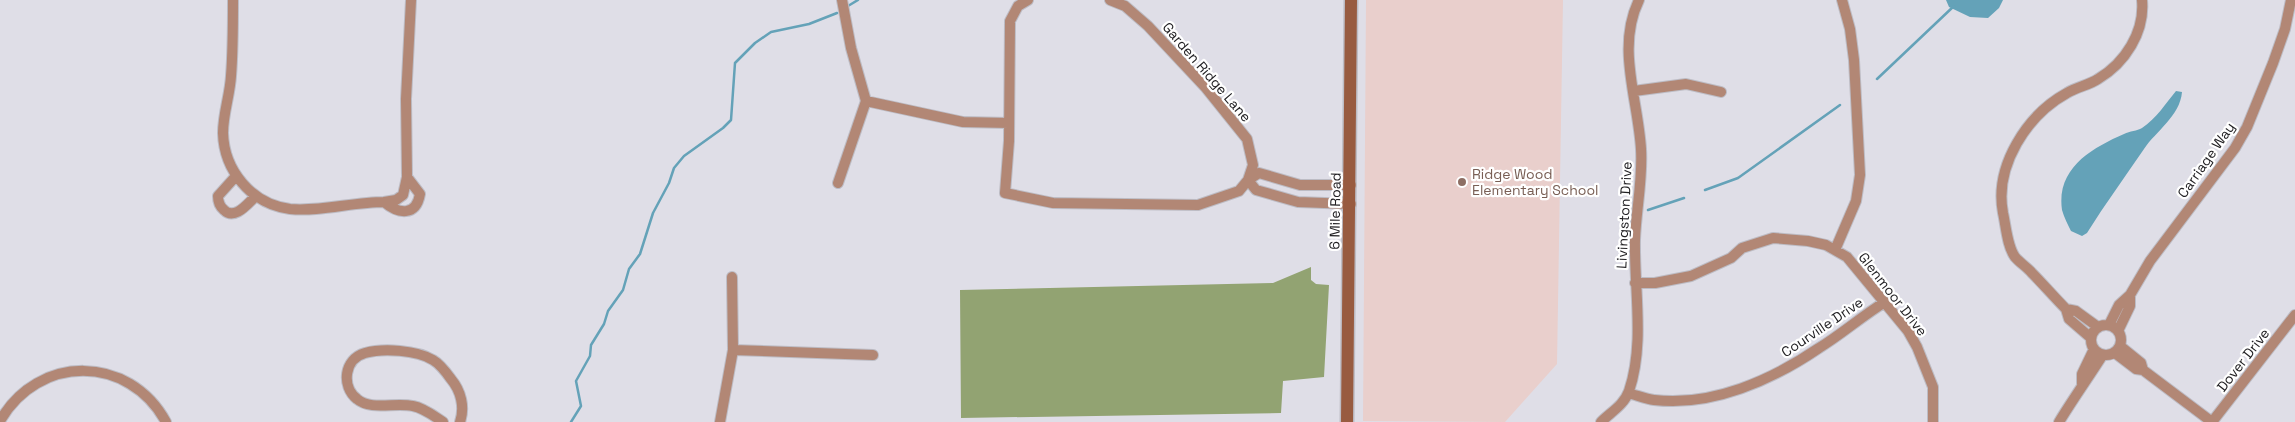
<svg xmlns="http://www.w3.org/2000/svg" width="2295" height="422" viewBox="0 0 2295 422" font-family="'Space Grotesk',sans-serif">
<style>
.education{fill:#e9cfcc}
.forest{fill:#92a372}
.water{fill:#64a2b8}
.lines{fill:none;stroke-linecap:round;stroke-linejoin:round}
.stream{stroke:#64a2b8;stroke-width:2.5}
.street-casing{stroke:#bdbcc4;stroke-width:12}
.secondary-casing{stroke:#bdbcc4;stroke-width:15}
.street{stroke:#b28775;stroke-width:10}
.secondary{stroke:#985b40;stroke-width:12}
.education-dot{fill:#8d6e63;stroke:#fff;stroke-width:2}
.labels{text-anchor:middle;stroke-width:4.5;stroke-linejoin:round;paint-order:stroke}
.street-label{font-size:14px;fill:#222124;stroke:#fff}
.education-label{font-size:14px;fill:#785e54;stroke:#fff;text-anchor:start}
</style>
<rect width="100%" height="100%" fill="#dfdee7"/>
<path class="education" d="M1366 0H1563L1557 364 1505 422 1363 421Z"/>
<path class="forest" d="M1311 267V280L1316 284 1329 285 1324 377 1283 381 1281 413 961 418 960 290 1273 283Z"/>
<path class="water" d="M1946 0H2003L1999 8 1988 18 1970 17 1949 7Z
M2176 91 2182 92C2180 116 2156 131 2144 149 2125 177 2105 204 2087 233L2082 236 2071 231C2068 225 2064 217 2062 210 2056 168 2092 148 2124 134 2130 131 2137 131 2142 128 2156 119 2166 103 2176 91Z"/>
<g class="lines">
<path class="stream" d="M848 6 858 0
M1877 79 1954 6
M1705 190 1738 178 1840 105
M1648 210 1684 198
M571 422 581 406 576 381 590 356 591 345 604 324 608 311 623 290 629 269 640 254 653 213 669 183 674 168 684 156 723 128 731 120 735 63 755 43 771 32 809 24 837 13"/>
<defs>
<path id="street" d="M233 0C233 25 233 51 231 76 230 95 223 113 223 133 224 170 251 204 290 209 320 212 353 202 384 202L396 200 403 195 407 177 406 99 411 0
M842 0 851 48 866 101 963 122 1009 123
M1028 0 1018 6 1010 21 1009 141 1005 193 1053 203 1198 205 1239 191 1248 180 1259 173 1300 185H1351
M1110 0 1125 6 1148 26 1206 88 1247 139 1253 165 1248 180
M1634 91 1686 84 1721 92
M236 176 218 196C218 202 219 206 224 210 235 221 248 203 256 196
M1248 180 1256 190 1298 202 1351 204
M838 183 866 101
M384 202C398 214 416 217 420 194L407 177
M1835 250 1856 201 1860 175 1854 60 1850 29 1842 0
M1635 283H1655L1691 276 1731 258 1742 248 1773 238 1808 241 1826 245 1847 257 1908 331 1917 347 1933 387V422
M2066 309 2076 311 2098 327
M2091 340a15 15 0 1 1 30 0a15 15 0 1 1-30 0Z
M2109 325 2119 305 2130 295 2150 261 2235 148 2247 127 2273 63 2285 29 2291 0
M2118 331 2130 306V295
M2091 338 2069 319 2066 309C2054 297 2043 284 2032 273 2027 267 2020 263 2015 257 2007 246 2006 226 2003 213 1994 166 2027 115 2067 93 2077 87 2089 85 2098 79 2125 63 2145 32 2142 0
M2120 346 2141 363 2143 370
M733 350 873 355
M2115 353 2136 369 2143 370 2212 422
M2082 384V374L2094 349
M1628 393C1636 395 1646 399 1654 400 1712 407 1772 380 1819 348 1842 334 1862 316 1885 302
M0 421C38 354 129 354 166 422
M443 422C434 416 424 408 413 406 395 402 371 411 357 399 341 386 344 359 365 353 383 348 417 350 433 360 440 364 446 372 451 379 461 391 465 407 460 422
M720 422 733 350 732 277
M1601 422C1611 412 1624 405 1629 391 1645 344 1634 289 1635 240 1636 210 1643 179 1641 149 1638 99 1616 47 1639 0
M2059 422C2073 399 2088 378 2102 356
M2212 422 2295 315"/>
<path id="secondary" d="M1347 422 1351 0"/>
</defs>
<use href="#street" class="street-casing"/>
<use href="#secondary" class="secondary-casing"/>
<use href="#street" class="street"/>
<use href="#secondary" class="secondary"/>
</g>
<circle class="education-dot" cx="1462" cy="182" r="5"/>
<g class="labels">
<g class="street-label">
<text transform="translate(1207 72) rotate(49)" y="5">Garden Ridge Lane</text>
<text transform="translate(2206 160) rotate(-55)" y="5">Carriage Way</text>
<text transform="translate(1335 211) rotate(-89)" y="5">6 Mile Road</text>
<text transform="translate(1624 215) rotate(-87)" y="5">Livingston Drive</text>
<text transform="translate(1893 294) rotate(52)" y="5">Glenmoor Drive</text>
<text transform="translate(1822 327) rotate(-34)" y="5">Courville Drive</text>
<text transform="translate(2243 360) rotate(-52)" y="5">Dover Drive</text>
</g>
<g class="education-label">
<text x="1472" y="179">Ridge Wood<tspan x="1472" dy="16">Elementary School</tspan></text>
</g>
</g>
</svg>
